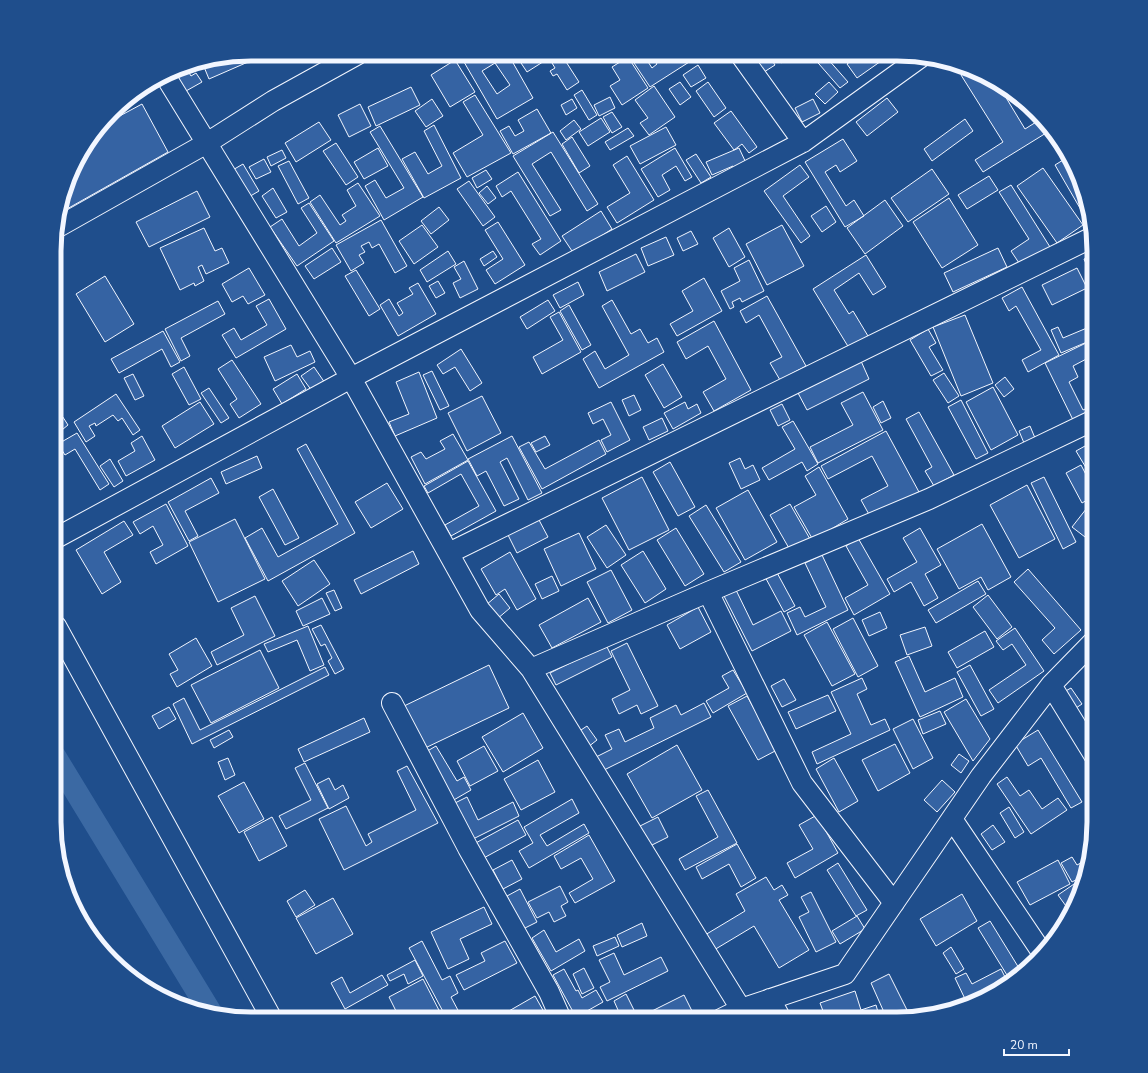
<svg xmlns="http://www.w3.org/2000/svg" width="1148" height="1073" viewBox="0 0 1148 1073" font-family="'Nunito Sans',sans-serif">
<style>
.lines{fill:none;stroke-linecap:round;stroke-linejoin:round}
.canal{stroke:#3b69a3;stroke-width:23}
.building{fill:#3563a3;stroke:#f2f6ff;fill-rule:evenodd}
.street-casing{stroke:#f2f6ff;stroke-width:22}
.street{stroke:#1f4e8c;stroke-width:20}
.rim{fill:none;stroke:#f2f6ff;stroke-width:5}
</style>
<rect width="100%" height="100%" fill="#1f4e8c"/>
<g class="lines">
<path class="canal" d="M55 757 212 1015"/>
</g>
<path class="building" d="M251 54H262L254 59Z
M478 54H508L533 98 497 119 464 62ZM495 63 510 85 497 94 482 71Z
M535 54H561L579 82 567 90 557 74 553 76 550 71 555 68 549 58 527 72 521 63Z
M574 54H591L578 62Z
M610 54H622L624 56 615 62Z
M641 54H643L652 68 657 64 653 57 657 54H695L697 57 650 87 632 60Z
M752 54H768L775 65 764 72Z
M774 54H793L781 63Z
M814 54H831L827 58 848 82 840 88 812 56Z
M861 54H881L884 59 857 78 847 64Z
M245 55 248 62 209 79 202 62Z
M628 57 648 88 622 105 610 86 620 80 612 67Z
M455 60 475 92 450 107 431 75Z
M698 65 706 78 691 87 683 75Z
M185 66 191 76 196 73 202 82 186 91 174 72Z
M969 70 984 74 999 86 1025 129 1041 119 1040 117 1045 121 1051 130 983 172 975 160 1003 142 961 75Z
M680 82 691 97 680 105 669 89Z
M708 82 726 108 714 117 696 91Z
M829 82 838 92 825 104 815 94Z
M654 86 675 117 649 135 640 123 648 118 635 100Z
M411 87 420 105 376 126 368 107Z
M582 90 597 115 589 120 574 95Z
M475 95 511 153 467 177 453 153 483 135 463 102Z
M610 97 615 108 599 116 594 105Z
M887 98 898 112 867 136 856 122Z
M432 99 443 116 426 127 415 111Z
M572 99 577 108 566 115 561 105Z
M813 99 820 113 802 122 795 108Z
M142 104 168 152 58 214 80 153 103 125Z
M360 104 371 126 349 137 338 115Z
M537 109 551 133 513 154 500 131 509 126 515 136 524 131 518 120Z
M731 111 757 147 749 153 742 144 734 150 714 123Z
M612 112 622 127 612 133 603 117Z
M601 118 610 132 588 146 579 132Z
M965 119 973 131 932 161 924 149Z
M574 120 581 129 566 140 560 131Z
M319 122 331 140 296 162 285 143Z
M434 125 461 178 424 198 402 159 415 152 428 174 442 166 424 131Z
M380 126 423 197 384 220 365 186 375 180 386 198 404 188 370 132Z
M666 127 676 145 640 164 630 146Z
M628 128 634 136 610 150 605 142Z
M553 132 598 204 587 211 551 152 532 164 561 210 550 216 513 156Z
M572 137 590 166 579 173 562 144Z
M843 139 857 161 840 172 836 165 825 172 846 206 854 200 864 216 845 227 805 162Z
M336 143 358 177 346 185 323 151Z
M378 148 388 166 364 179 354 162Z
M675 148 692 177 685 181 676 166 662 175 670 190 658 197 641 169Z
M739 148 747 165 734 171 733 166 712 175 706 162Z
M282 150 286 158 271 166 267 157Z
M696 154 711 177 701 183 686 160Z
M627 156 654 200 617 223 607 207 630 193 613 165Z
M1068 157 1079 176 1090 221 1088 222 1055 165Z
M264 159 271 172 256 179 249 167Z
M289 161 309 198 298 204 278 166Z
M243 164 259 191 247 198 231 171Z
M800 165 809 177 783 196 810 236 801 243 764 191Z
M1043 168 1083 225 1057 243 1017 186Z
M932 169 949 194 908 222 891 198Z
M486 170 492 179 477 188 472 178Z
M518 172 561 241 540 255 532 244 541 239 511 191 502 197 496 186Z
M989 176 998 190 967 209 958 195Z
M469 181 495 217 483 226 457 189Z
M358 183 380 216 336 243 310 202 320 195 340 225 346 221 342 215 356 206 347 190Z
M1011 185 1050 247 1021 266 1011 251 1029 239 999 192Z
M487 186 496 198 488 204 479 193Z
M273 188 287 212 276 218 262 196Z
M197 191 210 217 149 247 136 222Z
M949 198 978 245 942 268 913 222Z
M885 200 903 226 865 254 847 228Z
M309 203 334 241 297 266 270 227 282 219 299 246 317 233 301 208Z
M826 206 836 222 822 232 811 216Z
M439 207 449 220 431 234 421 221Z
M601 211 612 229 574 254 562 236Z
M381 220 407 266 395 273 379 244 372 248 369 242 361 246 365 252 359 255 364 263 351 271 336 245Z
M498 222 525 265 495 284 486 270 503 259 485 230Z
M422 225 438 247 414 264 399 241Z
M782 225 804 266 767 285 746 244Z
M204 228 215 251 222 248 229 263 206 274 202 265 198 267 204 281 195 286 194 283 180 290 160 248Z
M729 228 745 257 729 267 713 238Z
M691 231 698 244 683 251 677 238Z
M666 237 674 255 648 266 641 248Z
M332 248 341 262 314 279 305 266Z
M998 248 1007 267 953 292 944 273Z
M448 251 456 264 427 282 420 270Z
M493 251 497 257 484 266 480 259Z
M636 254 645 272 607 291 599 272Z
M866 255 886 287 873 295 859 273 834 290 849 314 853 311 868 336 849 348 813 289Z
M1094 256V283L1084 259Z
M749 260 764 291 742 302 740 298 732 302 734 307 730 309 721 291 740 281 734 268Z
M464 261 478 289 460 298 453 283 461 279 454 267Z
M249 268 265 295 248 304 243 296 232 302 222 284Z
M1077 268 1087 288 1052 305 1042 285Z
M356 270 380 309 369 316 345 276Z
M105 276 134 324 105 342 76 294Z
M704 278 722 311 677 336 670 324 693 311 682 291Z
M438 281 445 293 436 298 429 286Z
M578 282 584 295 560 308 553 295Z
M418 283 436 314 398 336 380 305 389 299 399 316 403 313 397 303 413 294 409 288Z
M1094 286V302L1087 290Z
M1022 287 1059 355 1028 372 1022 360 1041 350 1016 306 1009 311 1002 298Z
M767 296 806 366 780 380 770 363 782 357 759 315 746 323 740 311Z
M269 299 286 329 236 358 222 335 234 328 241 340 267 325 256 306Z
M548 300 555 311 527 329 520 317Z
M612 300 631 334 640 329 648 343 657 338 664 352 599 388 583 359 595 351 605 369 629 355 602 306Z
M218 301 225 314 181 338 190 356 181 361 165 329Z
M569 305 591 345 582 350 560 311Z
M559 312 581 352 542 374 533 357 563 340 550 317Z
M965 315 993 383 961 396 933 327Z
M714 321 751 390 714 411 703 392 726 379 708 346 686 359 677 342Z
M1094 325V339L1061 353 1051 330 1058 327 1063 338Z
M928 329 936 343 929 347 943 370 931 376 910 340Z
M163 331 180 362 171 367 162 349 119 373 111 359Z
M1086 343 1092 356 1073 366 1078 377 1069 382 1083 410 1094 405V417L1076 426 1045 363Z
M291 345 297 357 310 351 315 362 275 381 264 357Z
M461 349 482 383 470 391 455 367 443 374 437 365Z
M232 360 261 404 239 418 230 404 237 399 218 369Z
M861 361 869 379 807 410 798 393Z
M663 364 682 397 664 408 645 375Z
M184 367 201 399 189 405 172 374Z
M314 367 325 383 312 391 301 376Z
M432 371 449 406 440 410 423 375Z
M419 372 437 418 395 436 389 422 409 414 396 382Z
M944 373 959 396 948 403 933 380Z
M133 374 144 396 135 400 124 378Z
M297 374 306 389 282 404 273 389Z
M1005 377 1014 389 1004 397 995 385Z
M993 387 1018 435 991 450 966 402Z
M209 388 229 418 221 423 201 393Z
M863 392 883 430 818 463 810 447 853 425 841 403Z
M116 394 140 430 133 435 122 418 118 421 113 415 96 426 95 423 89 426 95 436 86 442 74 422Z
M634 395 641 410 629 416 622 400Z
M482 396 501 433 467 451 448 413Z
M961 400 988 453 976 459 948 407Z
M883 401 891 418 881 423 873 407Z
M200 402 214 424 175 448 162 426Z
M611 402 630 440 607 452 601 440 611 435 603 419 593 424 588 413Z
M685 402 688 409 697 404 701 413 673 429 664 413Z
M782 404 790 420 778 426 770 410Z
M57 408 68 425 57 434Z
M919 412 954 475 934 486 925 471 932 467 906 419Z
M662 418 668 431 649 440 643 427Z
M793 421 818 464 807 471 802 462 769 480 762 468 795 449 782 427Z
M1030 426 1035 438 1024 443 1019 431Z
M886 431 919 492 871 518 861 500 888 486 872 456 828 479 821 466Z
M77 433 109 484 100 490 75 449 65 455 58 444Z
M453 434 468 460 425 484 411 457 421 452 426 459 445 449 440 441Z
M142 436 155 460 126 476 118 461 135 451 131 443Z
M512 436 542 493 528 500 507 458 500 462 519 499 504 506 486 471 477 476 468 459Z
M545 436 550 445 536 452 531 443Z
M599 440 606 454 542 489 519 447 529 442 545 469Z
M1094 441 1093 460 1094 481 1076 451Z
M306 444 355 533 268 581 245 538 262 528 278 557 338 524 297 449Z
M257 456 262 468 226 484 221 472Z
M740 458 745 469 753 465 760 480 741 489 729 463Z
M110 459 123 481 114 487 100 466Z
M468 461 496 511 451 536 445 525 479 506 461 474 428 493 424 486Z
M670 462 695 507 678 516 653 472Z
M1081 465 1094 490V496L1082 503 1066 473Z
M819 467 848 519 813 540 794 507 816 495 805 476Z
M642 477 669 530 629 550 602 498Z
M1044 477 1076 542 1063 549 1031 483Z
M211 478 219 493 185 511 198 536 189 541 168 502Z
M387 483 403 509 371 528 355 502Z
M1027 485 1055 539 1019 558 990 505Z
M273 489 299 538 285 545 259 497Z
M748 490 777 542 745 560 716 508Z
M1094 499V527L1085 537 1072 527Z
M166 504 188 546 156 564 150 552 163 545 153 526 140 534 133 522Z
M790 504 810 539 790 550 770 515Z
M706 505 741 562 724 572 689 516Z
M235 519 265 579 218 602 189 542Z
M539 520 548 537 517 553 508 535Z
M124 521 133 535 104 552 121 582 102 594 76 550Z
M982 524 1011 577 988 590 981 577 959 589 937 549Z
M606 525 626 555 607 568 587 537Z
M676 528 704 574 685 586 657 540Z
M920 528 941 565 925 574 938 598 924 606 911 582 894 592 887 579 917 562 903 538Z
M579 533 596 569 561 586 544 549Z
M858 538 890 594 854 615 845 598 868 585 846 546Z
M413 551 419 564 361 594 354 580Z
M643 551 666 589 645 603 621 565Z
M510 552 536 599 517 610 505 589 496 595 481 569Z
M822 555 848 610 797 635 787 613 800 607 805 617 826 607 805 563Z
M314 560 330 584 298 606 282 581Z
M775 569 795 606 784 612 764 575Z
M1028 569 1081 630 1054 654 1042 640 1055 628 1014 582Z
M611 570 632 610 608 623 587 582Z
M552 576 559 591 542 599 535 584Z
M978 581 986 594 936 623 928 610Z
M334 590 342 608 335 611 326 593Z
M736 590 753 625 781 611 791 631 752 651 724 596Z
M499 594 510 608 497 619 486 605Z
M988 595 1012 627 997 639 973 607Z
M255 596 275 636 217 665 211 652 244 635 231 608Z
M322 598 330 614 303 626 296 611Z
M588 598 601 622 552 648 539 625Z
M698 607 711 632 680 649 667 625Z
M880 612 887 628 869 636 862 620Z
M853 618 878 666 858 677 833 629Z
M827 622 855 674 832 686 804 635Z
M321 625 344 669 335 674 328 661 332 658 325 644 321 646 312 629Z
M308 626 324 665 310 671 297 640 268 652 264 644Z
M925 627 932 646 907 655 900 635Z
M1015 628 1044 671 998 703 989 690 1026 665 1012 644 1003 650 996 641Z
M985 631 994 647 957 668 948 652Z
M196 638 212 666 177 687 170 674 178 670 169 654Z
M627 643 658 706 641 714 637 705 619 714 612 699 630 690 611 651Z
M606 645 612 657 556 685 550 673Z
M260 650 279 688 211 723 191 685Z
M909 656 925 692 955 678 963 697 920 717 895 662Z
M489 665 509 708 423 749 402 707Z
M970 665 994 709 981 716 957 672Z
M325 667 329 675 192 744 173 704 184 698 200 730Z
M733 670 747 693 713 713 706 701 729 688 722 676Z
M862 678 867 689 857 694 871 725 885 719 890 730 817 764 812 752 851 734 831 692Z
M784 679 796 700 782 707 771 686Z
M1071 688 1082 704 1073 710 1062 693Z
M828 695 836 711 796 729 788 712Z
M747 696 777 750 758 760 728 706Z
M966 699 990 739 973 761 944 712Z
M704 703 711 717 600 772 594 758 612 749 605 735 619 729 625 742 654 728 650 718 676 705 681 715Z
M169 707 176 719 159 729 152 716Z
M940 711 946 724 923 734 918 720Z
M523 713 543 748 503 772 482 737Z
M364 718 370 732 304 762 298 749Z
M913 719 933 758 913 769 893 729Z
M587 726 597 740 588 747 578 732Z
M229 730 233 737 214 748 210 740Z
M1038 730 1082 802 1071 808 1041 758 1028 766 1015 744Z
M895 744 910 773 878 791 862 760Z
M677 745 702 790 652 818 627 774Z
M436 746 457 781 464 777 471 790 452 801 424 753Z
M484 746 498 771 470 786 457 761Z
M959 754 969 761 961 773 951 765Z
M228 758 235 775 225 780 218 762Z
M834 758 858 801 839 812 816 769Z
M538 760 555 792 521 810 504 779Z
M305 763 328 808 286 829 279 816 311 800 295 768Z
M407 766 438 823 344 870 319 819 346 806 366 846 372 842 368 834 416 810 397 771Z
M1007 777 1020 796 1029 790 1042 809 1058 798 1067 810 1031 834 997 784Z
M329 778 335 790 343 785 349 798 329 809 317 784Z
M942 780 955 792 937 812 924 800Z
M244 782 264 819 239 833 218 796Z
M708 790 737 843 685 870 679 859 718 837 696 796Z
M467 797 478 820 513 802 519 816 471 840 453 804Z
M572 799 579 813 540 835 547 846 584 824 589 833 529 868 519 851 533 843 524 827Z
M1009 807 1024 832 1015 838 1000 813Z
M817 815 838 853 795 878 787 863 813 849 799 825Z
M272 817 287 846 259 861 244 832Z
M658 817 668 837 648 847 638 827Z
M518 820 526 835 480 860 472 845Z
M993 825 1005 842 992 850 981 834Z
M1093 831 1091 847 1085 835Z
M589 835 615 881 575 903 569 893 593 879 581 858 561 869 554 856Z
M737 844 756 878 741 887 729 864 702 879 696 867Z
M1072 857 1077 865 1090 858 1085 875 1072 882 1061 863Z
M512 860 522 879 503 889 493 870Z
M1058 860 1070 884 1030 905 1017 882Z
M838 863 867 910 856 916 827 870Z
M766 877 774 890 782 885 788 895 779 900 809 950 779 968 754 926 714 950 705 935 745 911 736 894Z
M1074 884 1080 892 1074 909 1071 913 1058 895Z
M560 886 568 902 561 906 566 916 554 922 549 912 537 918 528 902Z
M520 889 537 922 523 929 507 896Z
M305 890 315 905 296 917 287 901Z
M811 892 836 942 816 952 799 917 809 912 801 897Z
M962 894 977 921 936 946 920 919Z
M333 898 353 934 316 954 296 918Z
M484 907 492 924 460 939 469 959 448 969 431 932Z
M857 916 865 929 840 944 832 931Z
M990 921 1022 973 1010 980 978 928Z
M642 923 647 936 622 947 617 935Z
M544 930 556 952 579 939 585 951 551 971 532 938Z
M615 937 619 946 597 956 593 946Z
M422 941 442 980 450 976 458 993 451 997 460 1014 451 1019H447L409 948Z
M505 941 517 963 464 990 456 975 485 961 481 953Z
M951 947 964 969 956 974 943 953Z
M614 953 624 975 661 957 668 971 607 1001 600 987 610 982 599 960Z
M415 960 423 976 408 984 404 974 390 981 387 975Z
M584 968 594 988 582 994 573 974Z
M564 969 576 991 578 990 582 998 596 990 603 1002 587 1011 591 1019H577L553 975Z
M1001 969 1007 981 966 1001 955 978 966 973 972 984Z
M889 974 909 1014 899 1019H887L871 983Z
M382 975 388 985 345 1009 331 983 342 977 350 993Z
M423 979 443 1018 429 1019 426 1014 421 1017 422 1019H400L389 997Z
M855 991 861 1010 876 1005 880 1019H826L820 1003Z
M626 994 638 1018 684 995 695 1017 692 1019H622L614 1001Z
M535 996 548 1019H495Z
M347 1012 351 1019H335Z"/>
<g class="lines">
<defs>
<path id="street" d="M740 54 803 142
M166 77 351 378 480 610 531 669 741 1009
M58 227 207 143 273 101 358 54
M56 538 351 378 803 142 921 57
M449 553 1093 237
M708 592 802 783 894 903
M56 626 272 1019
M531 669 708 592 929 499 1094 420
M1051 685 1094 755
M392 703 468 848 549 992 561 1019
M952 819 1041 951
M770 999 781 1019
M721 1019 741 1009 845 974 981 776 1051 685 1094 641"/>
</defs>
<use href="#street" class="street-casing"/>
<use href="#street" class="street"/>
</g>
<path d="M0 0H1148V1073H0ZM251 61H897A190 190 0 0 1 1087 251V822A190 190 0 0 1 897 1012H251A190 190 0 0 1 61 822V251A190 190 0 0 1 251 61Z" fill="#1f4e8c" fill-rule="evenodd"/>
<path class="rim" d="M251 61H897A190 190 0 0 1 1087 251V822A190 190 0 0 1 897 1012H251A190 190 0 0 1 61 822V251A190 190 0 0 1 251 61Z"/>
<path d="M1004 1049v6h65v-6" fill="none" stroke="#f2f6ff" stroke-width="2"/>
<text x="1010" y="1049" font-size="12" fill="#f2f6ff" stroke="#1f4e8c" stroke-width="3" paint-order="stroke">20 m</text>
</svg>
